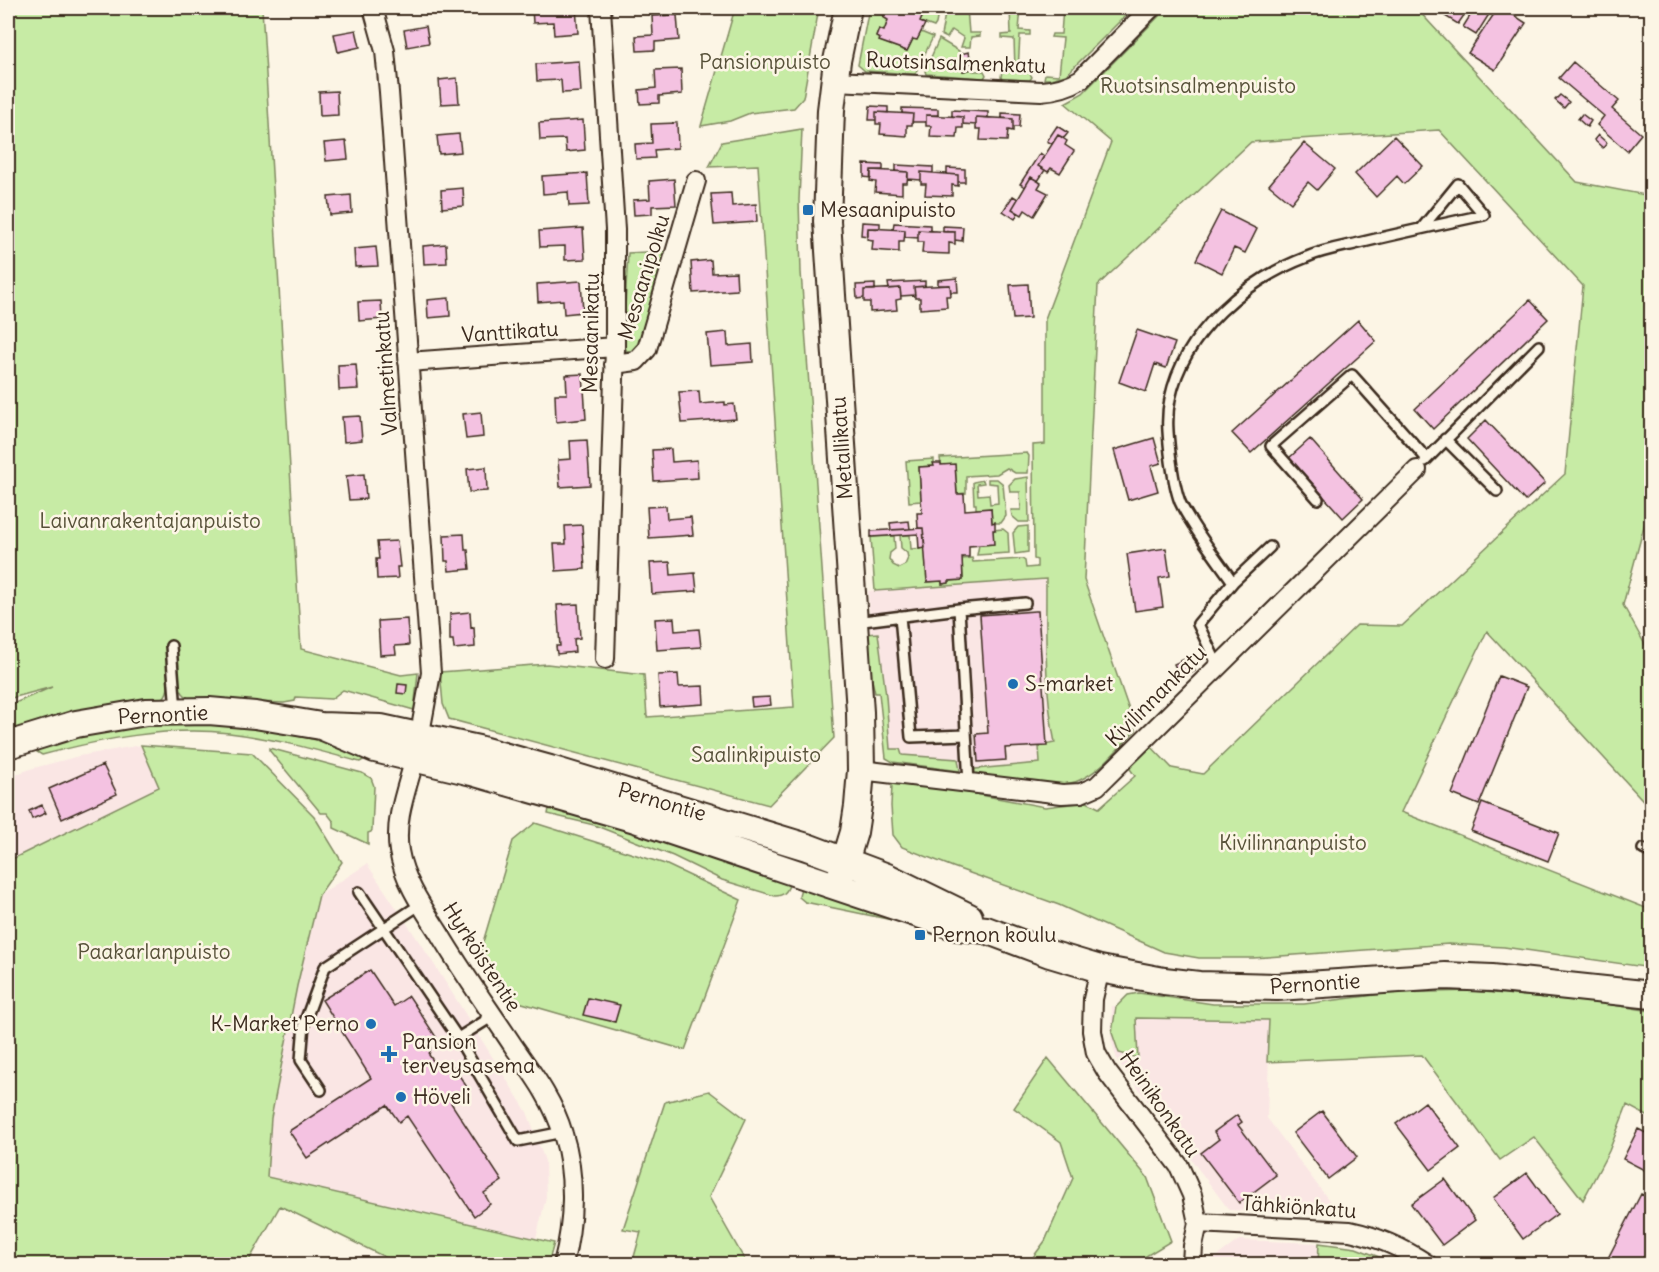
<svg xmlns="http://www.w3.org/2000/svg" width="1659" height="1272" viewBox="0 0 1659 1272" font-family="Delius,sans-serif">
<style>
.built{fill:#fae6e4}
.green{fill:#c7eba5;stroke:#818a62;stroke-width:1.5}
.building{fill:#f4c2e1;stroke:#3b2a1e;stroke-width:1.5}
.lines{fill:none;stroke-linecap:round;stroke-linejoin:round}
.lane-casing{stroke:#3b2a1e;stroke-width:14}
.street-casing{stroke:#3b2a1e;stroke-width:22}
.secondary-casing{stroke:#3b2a1e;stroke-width:30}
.lane{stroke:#fcf5e5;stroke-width:9}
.street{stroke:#fcf5e5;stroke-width:18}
.secondary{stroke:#fcf5e5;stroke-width:26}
.poi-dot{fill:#1f6fb2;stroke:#fcf5e5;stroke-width:2}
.labels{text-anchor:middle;stroke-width:5;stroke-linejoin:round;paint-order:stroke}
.park-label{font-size:21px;fill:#575139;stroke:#fcf5e5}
.street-label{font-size:21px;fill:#3b2a1e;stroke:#fcf5e5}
.poi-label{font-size:21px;fill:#3b2a1e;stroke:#fcf5e5;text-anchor:start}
</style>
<rect width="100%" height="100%" fill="#fcf5e5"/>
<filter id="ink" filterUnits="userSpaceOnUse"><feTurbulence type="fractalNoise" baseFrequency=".0167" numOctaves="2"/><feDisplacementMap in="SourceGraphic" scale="12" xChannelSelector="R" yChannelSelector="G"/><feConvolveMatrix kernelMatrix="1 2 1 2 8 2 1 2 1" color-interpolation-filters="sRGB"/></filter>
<g filter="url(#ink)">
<path class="built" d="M1046 579 1045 658 1051 722 1061 768 1058 783 904 763 889 749 886 696 872 654 868 591Z
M141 745 159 787 8 861V778L30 769 79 756Z
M367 864 432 961 527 1112 545 1161 546 1197 536 1239 267 1177 271 1118 297 986 319 895Z
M1112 1006 1270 1021 1267 1118 1340 1215 1229 1210 1117 1060 1111 1039Z
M1239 1240 1319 1243 1318 1264H1206Z"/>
<path class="green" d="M8 8H262L301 649 401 675 418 673 414 710 343 690 331 699 296 697 295 701 284 703 194 700C179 696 178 683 175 669L167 670C168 682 171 693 160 701L8 733V706L52 687 8 699Z
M735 8H819L803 98 794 108 750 113 730 121 701 126Z
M869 8H887L883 17 888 20 884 31 879 29 876 37 880 39V41L907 51 913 39 917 40 921 32 933 37 915 74 865 71 858 65Z
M926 8H939L936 24 934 27 920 22Z
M951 8H967L969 33H980V36L971 37 970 47H961L964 38 952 30 947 38 941 35 945 14 950 15Z
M1010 8H1021L1019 30 1030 31V35H1020L1018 70 1029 72 1032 77 1030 80 1002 79 1001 77 1002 71 1015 69 1014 39 1002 38V35L1011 34Z
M1063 8H1133L1066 75 1050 79H1044L1045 74 1059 75 1063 38 1051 37 1052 34H1061Z
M1167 8H1416L1577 182 1651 196V500L1623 605 1648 650 1651 651 1652 810 1487 631 1401 812 1651 910V968L1504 947 1449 944 1253 958H1199L1164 952 1059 905 953 867 902 847 893 835 891 806 892 784 905 781 1045 807 1087 802 1099 808 1135 776 1128 766 1148 743 1172 768 1203 774 1357 625 1402 626 1565 474 1583 286 1439 130 1251 142 1098 285 1084 580 1136 730C1119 747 1102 770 1080 780 1060 791 998 777 974 773L975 769 1040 763 1039 746 1055 743C1044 689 1046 635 1046 579L875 591 871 537 894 536 895 549 890 553 889 559 893 565 899 568 905 565 908 558 907 553 901 548 900 535H910L911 549 925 548 927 582 942 581V584L948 583 949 581 963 580 962 559 972 558 973 562 1022 559 1025 561 1026 568 1037 567V560L1034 559 1033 445 1045 444V319L1111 142 1065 103 1083 93Z
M939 39 959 51 963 71 972 69 973 71H984L986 75 984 78 926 74 925 71Z
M802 129 799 200 801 272 834 738 769 805 449 719 443 704 440 672 547 664 644 675 647 717 794 707 758 165 709 167 722 142Z
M665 251 642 340 633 351H627L623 344 628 253Z
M1027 453 1029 456 1028 473H1015L1007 468 997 474 966 476V493L957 494 955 465H941L940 458Z
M934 459V466L919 467 921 501 909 502 906 461Z
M1028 477 1029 522H1019L1012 516 1011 510H1021L1020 492H1010L1009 485 1015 479Z
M988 479H997L1003 484 1006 516 1001 523H992L991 508 976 509V504H974L973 482 983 480 984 483 977 484 978 495 989 494 990 504 998 503 997 484 988 483Z
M1028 526V552L1015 554 1013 533 1018 527Z
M1003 529 1008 533 1009 553 977 555 979 545 993 544V530Z
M878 633 886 696 890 749H900L902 755 958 759 960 771 893 762 886 758 879 693H875L868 663 866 634Z
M194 723C251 725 305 736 361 751L365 759 360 762C317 750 273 738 229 733 167 726 102 739 42 755L37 752 39 748C93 729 138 726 194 723Z
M141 745 252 753 314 816 342 862 319 895 297 986 271 1118 267 1177 554 1243 548 1264H399L280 1206 247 1264H8V861L159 787Z
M269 748 362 773 371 778 374 786 372 830 371 832 368 833V844L334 828V822L327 813H321L269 750Z
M549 809 572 812 792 877C788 888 787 896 775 896L722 880 673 856 594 825 548 814Z
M535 823 665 864 741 900 685 1050 505 998 481 949 513 841Z
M802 881 892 920 805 902 799 897Z
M1473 991 1601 1003 1651 1011V1118L1627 1105 1609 1151 1583 1200 1534 1137 1500 1160 1422 1055 1267 1062 1269 1020 1136 1018 1138 1058 1119 1053 1112 1033 1116 1007 1128 995 1139 993 1213 1004H1304L1391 993Z
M1048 1058 1147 1177 1171 1241 1133 1264H1028L1045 1241 1073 1178 1061 1142 1014 1108Z
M709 1091 746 1119 709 1197 747 1264H632L641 1232 623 1229 665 1102Z
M1319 1243 1356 1248 1397 1264H1318Z"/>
<path class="building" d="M532 8H576L578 33 554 35 553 22 533 23Z
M887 8H926L920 22 925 24 917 40 913 39 907 51 879 41 880 39 876 37 879 29 884 31 888 20 883 17Z
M1450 8H1469L1458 24 1445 16Z
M1475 8H1493L1476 35 1463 27Z
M1498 8H1503L1526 23 1495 70 1468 53Z
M677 15 679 40 655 42V50L637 51 636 36 653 35 652 16Z
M426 26 429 43 407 47 404 30Z
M356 30 360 47 338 52 334 34Z
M969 52 972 69 963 71 960 54Z
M579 61 581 92 562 93 561 80 537 81 536 64Z
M1573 62 1619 101 1612 109 1641 134 1627 151 1597 125 1604 116 1559 78Z
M681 69 682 94 659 96V103L640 104 639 90 656 88 655 70Z
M457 78 459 103 441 104 439 80Z
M337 91 338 115 320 116 319 92Z
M1560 95 1569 102 1564 108 1555 100Z
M870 106 888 107V113L876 112V120H869Z
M902 108 938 109V115H926V122H912L913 114 902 113Z
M952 110 988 112V118L976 117V125L963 124V117L952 116Z
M876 112 913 114 912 125H907V136L880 134 881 124H876Z
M1002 113 1020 114 1019 127H1013V119L1002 118Z
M1582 114 1591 121 1587 127 1578 119Z
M926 115 963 117V128H958L957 138 930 137 931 126H926Z
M976 117 1013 119V131L1008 130 1007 141 980 140 981 129H976Z
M583 120 585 150 566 152 565 139 540 140 539 123Z
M677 123 678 148 654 150 655 158 636 159 635 144 652 143 651 124Z
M1057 126 1068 133 1064 138 1058 135 1052 144 1047 141Z
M459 134 461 152 439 154 437 136Z
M1058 135 1067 141 1065 145 1074 151 1060 173 1051 168 1048 172 1038 166Z
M1598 135 1607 143 1603 148 1594 140Z
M1394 136 1423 166 1404 184 1397 176 1376 197 1355 174Z
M346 141 348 159 326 161 324 143Z
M1304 143 1335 169 1317 190 1308 182 1291 203 1269 185Z
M1040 153 1044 156 1038 166 1045 170 1038 181 1031 177 1025 187 1020 184Z
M864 164 883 165V170H871V178L864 177Z
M896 165 933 167V173L921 172V180L908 179V172L896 171Z
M947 168 965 169V182H958V175L947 174Z
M871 170 908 172 907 183H902V194L875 192 876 182 870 181Z
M921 172 958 175V186L952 185V196L925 195 926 184H921Z
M587 173 589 205 569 206 568 192 543 194 542 176Z
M1031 177 1041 183 1038 188 1048 193 1034 216 1025 210 1022 215 1012 209Z
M674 179 676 205 652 206V214L634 215 633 200 650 199 649 181Z
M463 188 464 206 442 208 441 190Z
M731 193 732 206 756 204 757 222 714 225 711 194Z
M351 195 352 213 330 215 328 197Z
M1013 196 1018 199 1012 209 1018 213 1015 219 1003 211Z
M1221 211 1257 229 1245 253 1234 248 1222 273 1196 260Z
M862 222 880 223V228H868V236L861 235Z
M894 223 930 225V231L918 230V238L905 237V230L893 229Z
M943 226 963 227 962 241 955 240V232H943Z
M583 228 585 259 565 260V246L540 247 539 231Z
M868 228 905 230 904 241H899V252L872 250 873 240 867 239Z
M918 230 955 232V244L949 243V254L922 253 923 242H918Z
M446 244 447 263 424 264 423 246Z
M376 247 378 266 355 267 354 249Z
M711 260 712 273 736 272 737 290 693 293 691 262Z
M957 278 958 292H951L950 285H938V280Z
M581 281 583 312 564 314 563 300 538 302 537 284Z
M925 281V286L914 287 915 295 901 296 900 288 889 289 888 283Z
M875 284V290H864V298L857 299 856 285Z
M1028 284 1030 318 1013 319 1010 285Z
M950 285 951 296H946L947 307 920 309V298H915L914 287Z
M900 288 901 299 896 300 897 310 870 312V302H864V290Z
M449 298 450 316 428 318 427 300Z
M1530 300 1548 319 1433 429 1415 409Z
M381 301 382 319 359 321 358 302Z
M1358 320 1376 341 1251 453 1232 433Z
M1137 330 1175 343 1166 368 1155 364 1146 392 1119 382Z
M727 332 728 346 752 344 753 362 710 365 707 334Z
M356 364 358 389 339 390 338 365Z
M583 374 586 419 556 422 555 394H567L566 375Z
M699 391 700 404 725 402V405L734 404 736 419 682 423 679 392Z
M481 412 483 437 466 439 463 414Z
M360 416 362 440 344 442 342 417Z
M1486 420 1545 483 1525 501 1467 439Z
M1154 438 1161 463 1151 466 1158 491 1128 500 1114 450Z
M1310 439 1363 499 1343 518 1289 458Z
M587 440 590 485 560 487 558 460 571 459 570 441Z
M671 449 672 462 697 460 698 478 654 481 652 450Z
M933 463H941V465L955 464 957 494H964L965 510 991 508 992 523 995 522V530H993L994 544 969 546V557H962L963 580 949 581V583L942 584V581L927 582 923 528H918L917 513H922L919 467 934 466Z
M486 467 487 491 469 492 467 469Z
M364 474 366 499 349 500 346 476Z
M666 506 667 519 691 517 693 535 649 538 647 507Z
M909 521 910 529 891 530 890 523Z
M582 525 585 569 556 571 554 544H566L565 526Z
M923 528 925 548 919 549 918 534 871 537V531Z
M464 534 465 550H468L470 569 449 571 448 561H445L444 535Z
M397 541 400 567H397L398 578 377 579 376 559H379L377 542Z
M1166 548 1170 576 1159 578 1163 607 1135 611 1127 554Z
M670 562 671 575 695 573 697 591 652 594 650 563Z
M578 604 580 638 574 639 575 652 557 654 556 646H560L557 605Z
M1035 611H1038L1047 746 1005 748 1006 760 978 762 976 734 988 733 980 615Z
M470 612 471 628 474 627 475 647 454 649 453 640H450V614Z
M674 618 675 631 699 629 701 647 657 650 655 619Z
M407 619 409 645 395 646 396 654 380 655 378 621Z
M1189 657 1195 671 1181 678 1174 664Z
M678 674 679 687 703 686 704 704 660 707 658 675Z
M1499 676 1527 687 1479 805 1452 794Z
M398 684 407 685 406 694 397 693Z
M770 697 771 705 752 707 751 698Z
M103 765 117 794 62 819 49 789Z
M1482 803 1559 833 1548 861 1471 831Z
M42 805 46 813 32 819 29 811Z
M370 970 394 1006 409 996 436 1037 428 1042 431 1046 429 1055 434 1062 442 1064 446 1069 452 1065 469 1090 451 1103 502 1181 484 1193 490 1204 474 1216 407 1116 399 1122 387 1105 307 1158 289 1131 371 1078 322 1000Z
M588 998 620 1005 615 1022 583 1015Z
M1425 1102 1460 1148 1431 1170 1396 1124Z
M1322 1111 1357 1157 1328 1179 1293 1133Z
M1237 1115 1242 1122 1238 1125 1276 1175 1239 1203 1201 1153 1219 1139 1214 1132Z
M1638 1129 1652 1136V1174L1623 1159Z
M1527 1173 1557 1214 1523 1239 1493 1198Z
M1445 1179 1475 1220 1442 1245 1411 1204Z
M1641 1194 1652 1199V1242L1640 1264H1605Z"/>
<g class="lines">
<defs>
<path id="lane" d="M1445 439 1497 491
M1425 461 1539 346
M1318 499 1271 446 1352 375 1427 459
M1233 582 1270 547
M959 609 1025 603
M900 616 911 737 966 735
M855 622 959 609 969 783
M171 646 176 711
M1218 666 1198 624 1233 582C1217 559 1191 526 1180 502 1174 486 1172 469 1170 453 1168 435 1166 417 1170 399 1184 332 1246 280 1307 257 1323 250 1342 247 1359 243 1401 233 1442 224 1484 215L1458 184 1422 228
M1643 849 1652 853
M359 892 458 1038 518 1141 563 1132
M458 1038 493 1016
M321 1090 301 1060 304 1024 325 967 421 904"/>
<path id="street" d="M373 8 385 51 389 92 431 673C426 701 421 729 415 758 407 789 394 819 399 851 404 881 423 908 439 933 462 972 489 1009 514 1047 533 1074 554 1102 563 1134 576 1175 574 1223 563 1264
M601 8 615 230V347L605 659
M835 81 1041 91C1057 90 1068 87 1081 79L1151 8
M408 362 615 347
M614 364 636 361 647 349 696 181
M861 770 1062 794 1081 793 1097 786 1417 470
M1100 969 1093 999 1092 1031 1096 1053 1107 1072 1179 1166 1192 1195 1198 1223 1193 1246 1192 1264
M1198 1223 1350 1231C1378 1237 1403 1248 1427 1264"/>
<path id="secondary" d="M321 726 375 749 472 772 632 818 957 927 986 930 1050 954 1100 969 1164 981 1199 985 1277 987 1445 976 1492 978 1652 995
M8 745 76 724 146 712 209 711 255 715 321 726 381 728 478 749 550 769 807 847 887 877 969 917
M841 875 854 832 858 806 861 770 860 712 827 221 831 110 837 61 848 8"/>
</defs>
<use href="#lane" class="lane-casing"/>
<use href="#street" class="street-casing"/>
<use href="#secondary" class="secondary-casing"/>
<use href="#lane" class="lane"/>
<use href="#street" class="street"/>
<use href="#secondary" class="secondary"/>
</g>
</g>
<g class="poi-dot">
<rect x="802" y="204" width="12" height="12" rx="3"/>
<circle cx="1013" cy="684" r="6"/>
<rect x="914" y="929" width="12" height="12" rx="3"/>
<circle cx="371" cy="1024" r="6"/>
<path d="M386 1045h6v6h6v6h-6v6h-6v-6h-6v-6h6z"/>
<circle cx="401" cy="1097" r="6"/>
</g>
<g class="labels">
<g class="park-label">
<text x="765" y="69">Pansionpuisto</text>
<text x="1198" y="93">Ruotsinsalmenpuisto</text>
<text x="150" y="528">Laivanrakentajanpuisto</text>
<text x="756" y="762">Saalinkipuisto</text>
<text x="1293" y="850">Kivilinnanpuisto</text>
<text x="154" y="959">Paakarlanpuisto</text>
</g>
<g class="street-label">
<text transform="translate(956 63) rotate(2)" y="7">Ruotsinsalmenkatu</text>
<text transform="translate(644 277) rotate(-73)" y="7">Mesaanipolku</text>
<text transform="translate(510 332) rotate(-4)" y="7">Vanttikatu</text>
<text transform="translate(591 333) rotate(-89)" y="7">Mesaanikatu</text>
<text transform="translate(386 373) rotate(-94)" y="7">Valmetinkatu</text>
<text transform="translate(842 448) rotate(-94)" y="7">Metallikatu</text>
<text transform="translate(1156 696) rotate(-45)" y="7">Kivilinnankatu</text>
<text transform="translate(163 715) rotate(-3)" y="7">Pernontie</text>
<text transform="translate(662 802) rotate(16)" y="7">Pernontie</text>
<text transform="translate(482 957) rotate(57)" y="7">Hyrköistentie</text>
<text transform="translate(1315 984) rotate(-4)" y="7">Pernontie</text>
<text transform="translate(1160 1104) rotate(55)" y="7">Heinikonkatu</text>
<text transform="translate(1299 1207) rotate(4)" y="7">Tähkiönkatu</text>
</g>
<g class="poi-label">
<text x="820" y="217">Mesaanipuisto</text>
<text x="1025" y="691">S-market</text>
<text x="932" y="942">Pernon koulu</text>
<text x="359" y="1031" text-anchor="end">K-Market Perno</text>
<text x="402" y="1049">Pansion<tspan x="402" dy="24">terveysasema</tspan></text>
<text x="413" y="1104">Höveli</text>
</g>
</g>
<rect width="1659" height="1272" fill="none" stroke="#fcf5e5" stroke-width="30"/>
<rect x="15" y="15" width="1629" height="1242" fill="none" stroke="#3b2a1e" stroke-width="2" filter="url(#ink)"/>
</svg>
